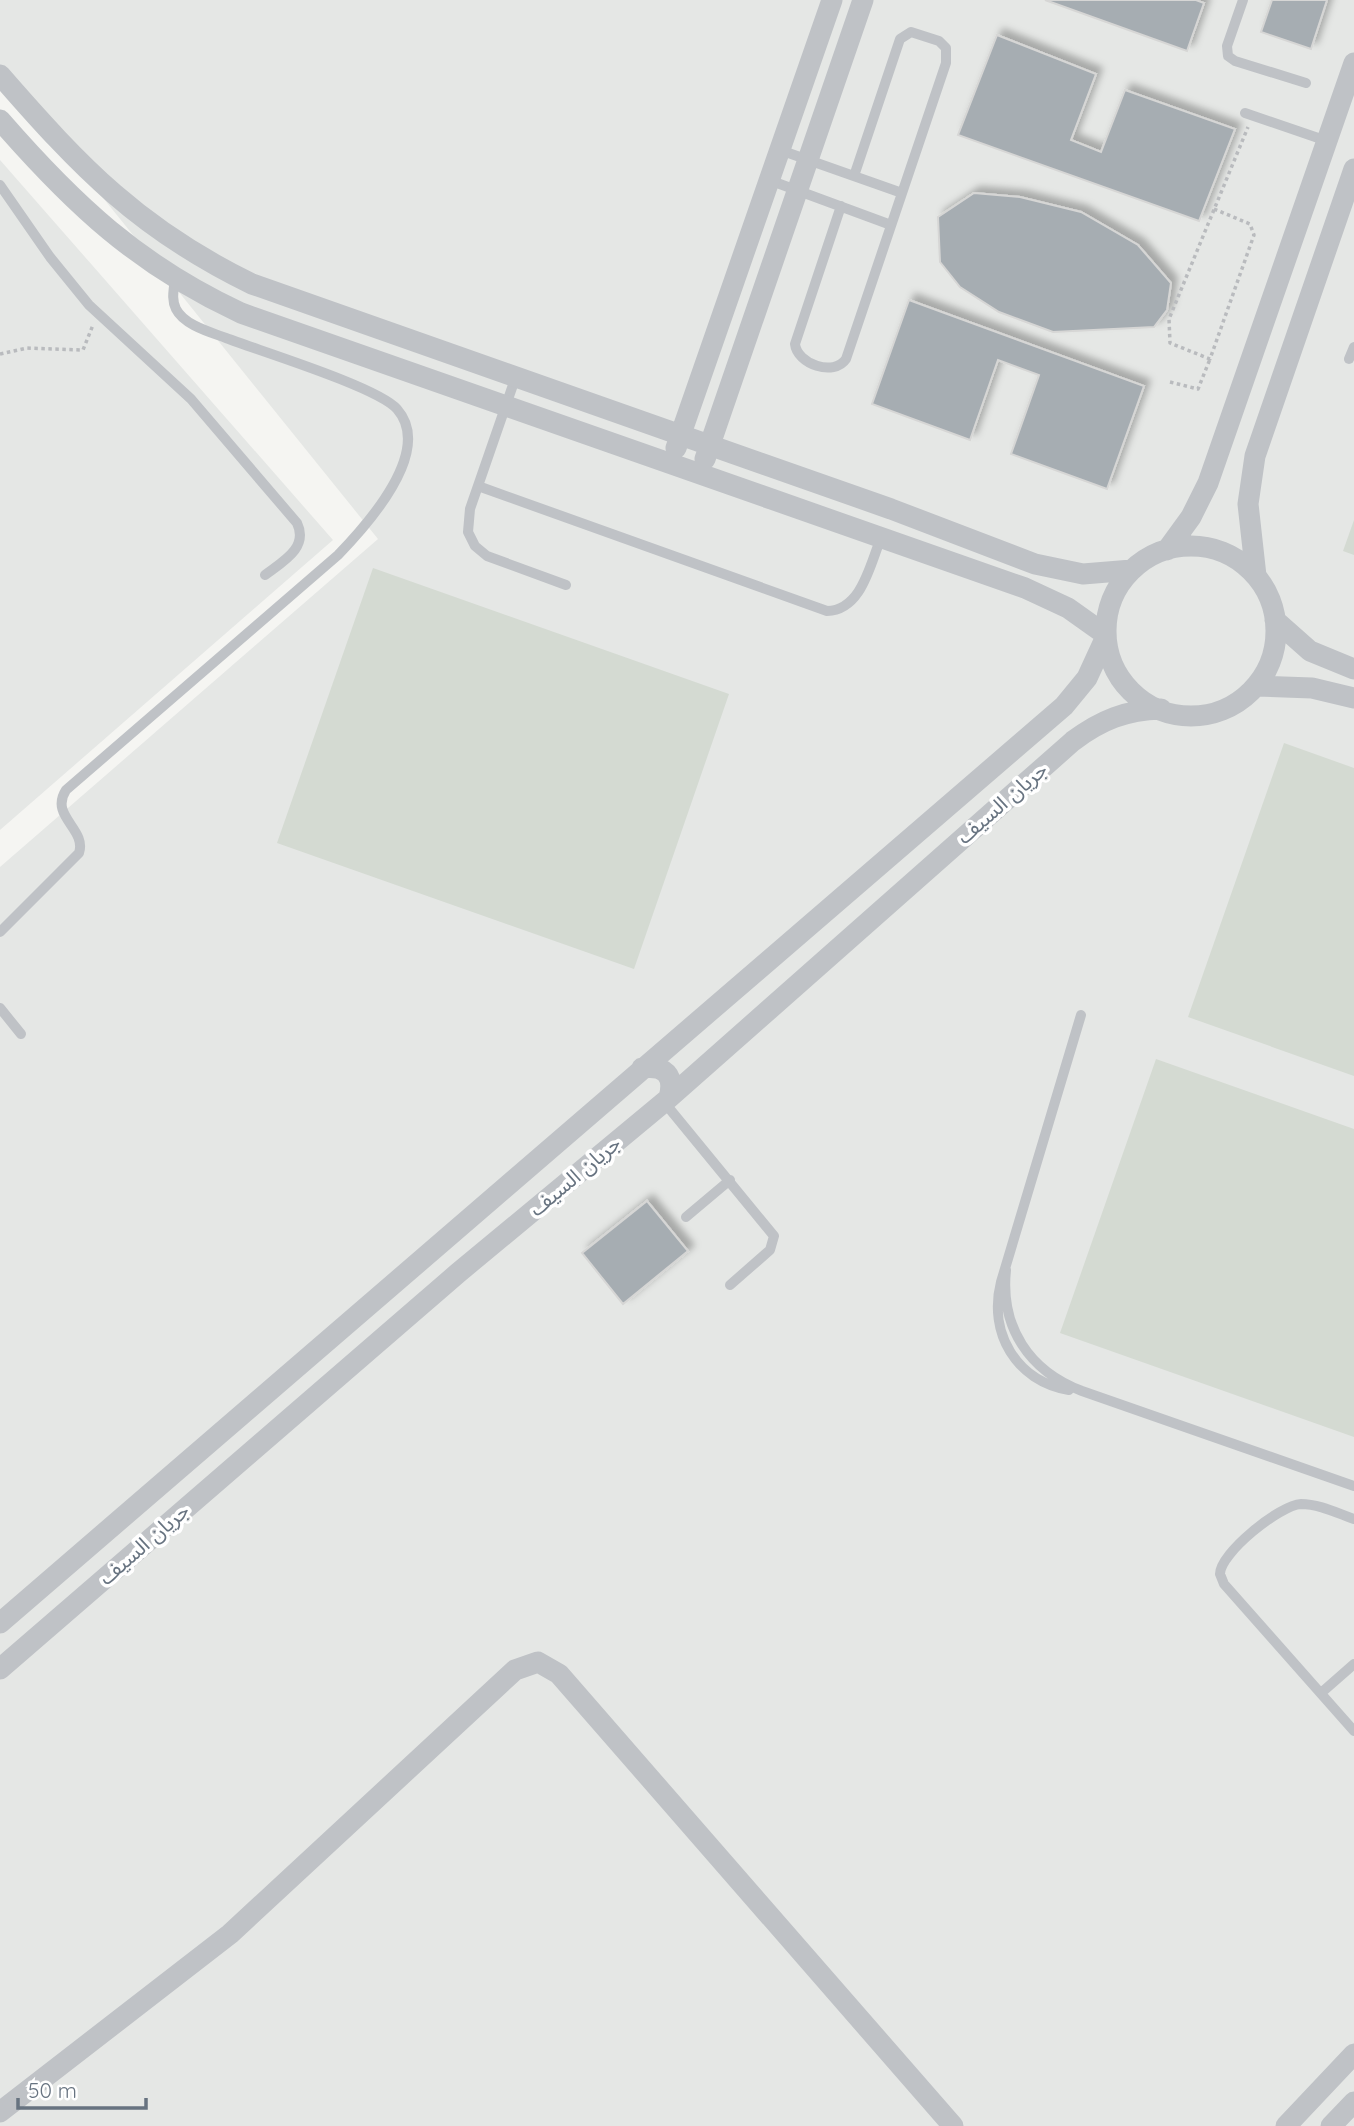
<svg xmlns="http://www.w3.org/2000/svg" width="1354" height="2126" viewBox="0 0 1354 2126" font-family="Quicksand,'Noto Sans Arabic',sans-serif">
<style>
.built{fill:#e5e7e5}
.green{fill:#d4dad2}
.building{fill:#a6adb2;stroke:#d6d6d5;stroke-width:2;filter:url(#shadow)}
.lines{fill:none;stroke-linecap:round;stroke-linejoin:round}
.path{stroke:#b9bbbe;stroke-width:3.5;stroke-dasharray:3.5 3.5;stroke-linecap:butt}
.service{stroke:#bfc2c6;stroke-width:10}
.minor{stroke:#bfc2c6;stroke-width:21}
.labels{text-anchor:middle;stroke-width:7;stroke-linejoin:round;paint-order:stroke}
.street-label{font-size:21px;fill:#677380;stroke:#fff}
</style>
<defs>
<filter id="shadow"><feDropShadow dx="6" dy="-6" stdDeviation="3.5" flood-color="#0004"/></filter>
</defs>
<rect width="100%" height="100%" fill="#f5f5f2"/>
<path class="built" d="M0 0H1354V2126H0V867L378 539 0 70Z
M0 160 333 540 0 830Z"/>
<path class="green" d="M1354 520V555L1343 551Z
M373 568 729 694 634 969 277 843Z
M1284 743 1354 768V1076L1188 1017Z
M1156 1059 1354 1129V1437L1060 1333Z"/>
<path class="building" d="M1045 0H1196L1204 3 1187 51Z
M1272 0H1327L1311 49 1261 32Z
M997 35 1096 74 1071 140 1101 152 1125 90 1235 129 1199 221 958 135Z
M974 193 1020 197 1081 212 1138 245 1171 283 1167 310 1154 327 1053 332 999 312 960 287 940 262 938 217Z
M909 300 1144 386 1107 489 1011 454 1039 375 998 360 970 440 872 404Z
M647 1201 688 1251 623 1304 582 1253Z"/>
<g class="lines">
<path class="path" d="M1214 209 1250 224 1254 235 1210 359 1170 343 1169 319 1248 127
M0 354 27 348 83 350 93 325
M1170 382 1198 389 1210 359"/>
<path class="service" d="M1243 0 1227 46 1228 56 1235 61 1306 83
M1245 113 1327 141
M780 150 902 193
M769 180 891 225
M0 185 50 257 89 305 191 399 297 523C309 548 282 562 265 575
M841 206 795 344C797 364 834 377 846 359L946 63V48L939 41 911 32 900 39 854 176
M1349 359 1354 347
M515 379 470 509 468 532 475 546 487 556 566 585
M478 486 827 611C862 610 870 564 881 538
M0 932 79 853C87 829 49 816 66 790L338 555C367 525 434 451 397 409 378 387 260 351 226 338 210 332 184 325 176 309 171 299 174 289 175 278
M0 1008 21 1034
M664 1102 774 1236 770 1250 730 1285
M686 1217 730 1180
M1006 1270C1000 1327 1029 1371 1082 1391L1354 1486
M1069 1390C1016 1381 988 1333 1001 1282L1081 1015
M1354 1519C1337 1513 1319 1504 1301 1504 1280 1505 1220 1553 1220 1574L1224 1584 1354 1731
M1321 1693 1354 1664"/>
<path class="minor" d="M0 75C81 168 139 229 252 284L891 509 1035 564 1083 574 1132 570
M0 120C74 205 138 265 241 313L1025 588 1068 608 1106 635
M676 448 832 0
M705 459 863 0
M1106 631a85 85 0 1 1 170 0a85 85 0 1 1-170 0Z
M1167 550 1191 517 1208 483 1354 63
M1256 576 1248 504 1255 456 1354 169
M1275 620 1310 651 1354 669
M1257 686 1312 688 1354 698
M642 1068C665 1065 675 1075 669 1098
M0 1623 1064 706 1087 678 1104 641
M0 1669 458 1273 669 1098 1073 741C1101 720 1126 710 1161 709
M0 2112 230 1934 515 1670 538 1662 559 1674 953 2126
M1286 2126 1354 2054
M1331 2126 1354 2102"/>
</g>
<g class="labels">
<g class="street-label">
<text transform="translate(1002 803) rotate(-41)" y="7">جريان السيف</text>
<text transform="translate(575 1176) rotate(-40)" y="7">جريان السيف</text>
<text transform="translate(144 1544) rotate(-41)" y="7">جريان السيف</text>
</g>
</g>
<path d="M18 2098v10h128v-10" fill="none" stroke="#677380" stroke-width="3.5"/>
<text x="28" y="2098" font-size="21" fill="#677380" stroke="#ffffff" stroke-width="5" paint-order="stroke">50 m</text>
</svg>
